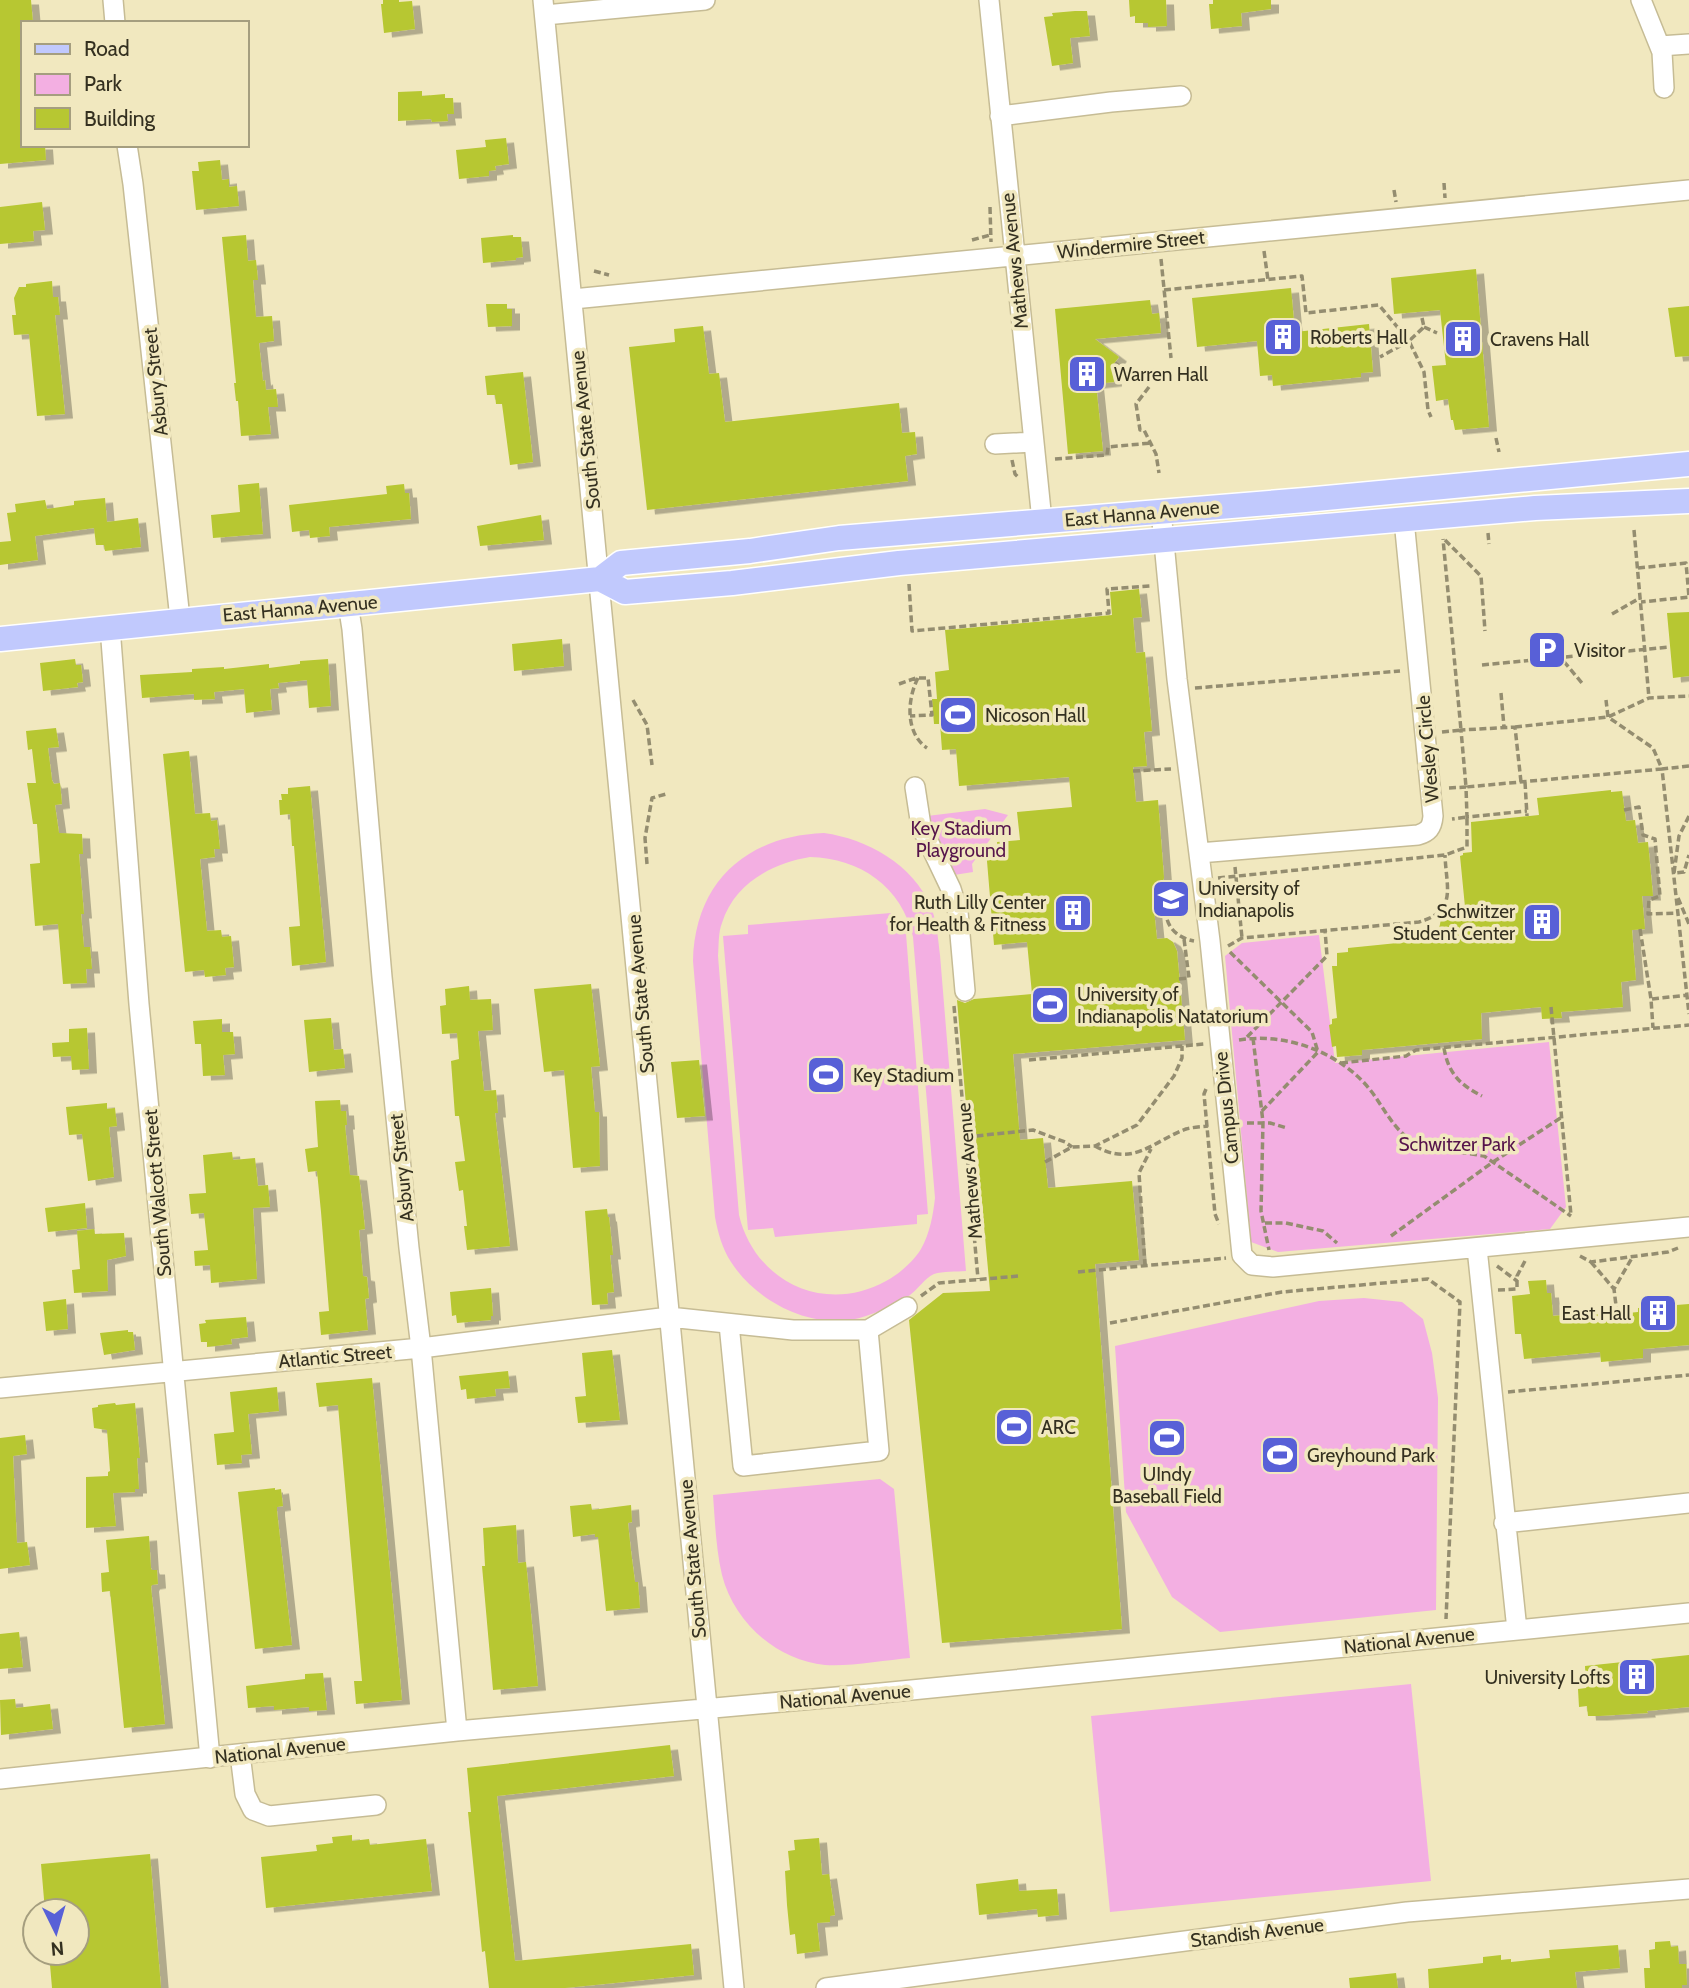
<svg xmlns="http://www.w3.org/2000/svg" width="1689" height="1988" viewBox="0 0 1689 1988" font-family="Cabin,sans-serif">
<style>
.green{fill:#f3afe2;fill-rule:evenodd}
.building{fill:#b7c732;filter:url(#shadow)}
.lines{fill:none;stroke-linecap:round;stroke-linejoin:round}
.minor-casing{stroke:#c6bc95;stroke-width:22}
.major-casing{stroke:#fff;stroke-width:27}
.path{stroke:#948d70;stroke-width:3.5;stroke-dasharray:7 3.5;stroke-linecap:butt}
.minor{stroke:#fff;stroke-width:19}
.major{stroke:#c1c9fd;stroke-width:24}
.labels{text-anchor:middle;stroke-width:7;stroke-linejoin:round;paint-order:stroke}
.street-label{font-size:19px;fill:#343020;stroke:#f1e8bf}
.poi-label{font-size:19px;fill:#343020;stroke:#f1e8bf;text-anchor:start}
.park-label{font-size:19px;fill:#56144b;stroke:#f1e8bf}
</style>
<defs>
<filter id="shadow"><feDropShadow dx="8" dy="4.5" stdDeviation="0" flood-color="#0004"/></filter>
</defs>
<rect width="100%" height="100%" fill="#f1e8bf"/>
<path class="green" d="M985 809 1008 815 972 864 973 872 954 875 946 862 927 816Z
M824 833C867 839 913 864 931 907 937 922 938 939 940 955L966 1271C956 1272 943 1271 934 1274 925 1278 917 1290 910 1295 896 1305 881 1311 866 1316 817 1333 758 1304 731 1262 722 1248 718 1233 715 1217L693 961C695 882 746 836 824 833ZM810 857C860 858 902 887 913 937L935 1198C933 1215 930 1233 921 1249 913 1262 899 1274 886 1281 825 1315 755 1282 739 1215L718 956C719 945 718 933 722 923 734 884 772 863 810 857Z
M891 913 892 922 905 921 928 1214 917 1215V1224L775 1237 773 1228 748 1230 723 936 748 934V925Z
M1319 935 1335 1063 1549 1042 1566 1207 1550 1229 1278 1252 1251 1242 1225 956 1242 943Z
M1364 1298 1402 1302 1423 1319 1432 1353 1438 1398 1436 1610 1220 1632 1172 1597 1126 1512 1115 1346 1319 1301Z
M880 1479 894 1489 910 1658C886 1660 848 1667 825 1665 776 1660 734 1622 722 1575 716 1549 715 1522 713 1495Z
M1411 1684 1431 1881 1110 1912 1091 1716Z"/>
<path class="building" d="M0 0H31L33 23H23V145H45L46 160 0 164Z
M383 0H399V2L412 1 415 29 384 33 381 4H383Z
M1129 0H1166L1167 26 1148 27V23H1135V16L1130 17Z
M1213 0H1271V9L1241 13 1242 26 1211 29 1209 4H1213Z
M1075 11H1087L1090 36 1070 38 1073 63 1052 66 1044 17 1053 16 1052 13Z
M422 91V96L445 94V98H453L454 114H447L448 121 432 122 431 119 398 121V92Z
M506 138 509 164 495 166 496 170 489 171V176L459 179 456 150 486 147 485 140Z
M220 160 222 180 229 179V187L237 186 239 206 196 210 192 171H199L198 162Z
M42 202 45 230 33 231 34 241 0 244V207Z
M246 235 248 261 256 260 258 280H253L256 317 272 316 274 341 259 343 263 381 265 380 266 390 276 389 278 407H268L271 434 241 436 238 401H236L234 383H236L222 237Z
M513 235V237H521L523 257 516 258V260L483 263 481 238Z
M1476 269 1489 427 1455 430 1453 420H1451L1448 399 1436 401 1432 366 1446 365 1440 310 1394 314 1391 278Z
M52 281 53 297H58L60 315H55L65 414 37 416 29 334 14 335 12 315H16L14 298 19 287H26V284Z
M1291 288 1295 332 1369 324 1373 372 1361 373V377L1273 386 1272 375 1260 376 1257 341 1197 347 1192 298Z
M1150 300 1152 314 1159 313 1161 333 1095 339 1119 357 1112 366 1114 382 1096 384 1103 451 1068 454 1055 309Z
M486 304H507V309H512V326L488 327Z
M1689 306V356L1675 357 1668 308Z
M703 326 709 374 719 373 725 422 899 403 902 433 915 432 917 454 905 456 908 481 647 510 629 347 675 342 674 329Z
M523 372 533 462 510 465 502 404H496L495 395H487L485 376Z
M259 483 263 534 213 538 211 515 240 512 238 485Z
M404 484 405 493H409L411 519 329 527 330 536 310 538 309 530 292 532 289 505 387 494 386 486Z
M105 498 107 522 138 518 141 547 105 551 104 545H96L94 528 35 536 38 560 0 565V542L11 541 7 513 16 512 15 504 45 500 47 509 74 505V501Z
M541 515 544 540 480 546 477 526Z
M1139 589 1142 617 1133 618 1136 653 1145 652 1152 731 1144 732 1147 766 1133 767 1136 802 1158 800 1164 878 1161 885 1152 891 1157 939 1167 938 1173 942 1177 951 1185 1040 1013 1054 1020 1140 1043 1138 1048 1188 1132 1181 1139 1260 1095 1264 1122 1629 942 1643 909 1320 943 1293 990 1291 975 1128H968L957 1000 965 1003 974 999 1032 994 1027 942 994 945 986 849 998 848 997 842 1020 840 1017 812 1072 807 1069 777 959 786 956 749 942 750 940 724H934L932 699H937L935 672 949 670 945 630 1112 615 1110 592Z
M1689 612V676L1673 678 1667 613Z
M562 639 564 666 514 671 512 644Z
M75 659 76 665H81L83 682 77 683 78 687 43 691 40 663Z
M328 659 331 706 309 708 307 680 278 683 279 688 270 689 272 710 246 713 244 689 214 692 215 699 194 700V694L142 698 140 675 192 672V669L224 667V669L269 664V668L300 664V661Z
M56 728 59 747 48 748 52 780 54 784 60 783 62 804 55 805 59 833 82 834 83 854H79L84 914H81L84 947H90L92 969H86L87 983 63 984 58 924 35 926 30 864 40 863 37 824H33L27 783H36L32 749 28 750 26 731Z
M189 751 195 814 210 813 211 821 217 820 220 849H214L215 857 200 859 207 931 221 930 222 937 231 936 234 967 225 968 226 975 205 977 204 970 185 972 163 754Z
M310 786 326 962 292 966 289 927 300 926 294 846H292L290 814 280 815 279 800H282L281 794H288V788Z
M1611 790V792L1622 791 1626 821 1635 820 1638 843 1648 842 1653 896H1642L1645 929 1632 930 1636 980 1621 982 1623 1007 1561 1012 1562 1018 1542 1019 1541 1007 1481 1013 1482 1039 1362 1050V1055L1337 1057 1336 1046 1332 1047 1329 1025 1332 1024V1019L1337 1018 1332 966H1337V953L1348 952V948L1437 939 1441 919 1448 913 1465 907 1460 856 1463 855V853L1472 852 1471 822 1539 815 1537 798Z
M591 984 600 1066 591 1067 595 1112H599L600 1166 573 1168 564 1070 544 1072 534 989Z
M469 986 470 1000 491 999 493 1030 478 1031 484 1091 496 1090 498 1113H495L510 1246 467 1250 464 1226H467L463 1190 459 1191 455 1162 465 1161 459 1116H455L451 1061 459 1059 457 1033 442 1034 440 1006 446 1005 445 989Z
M331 1018 334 1050 343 1049 345 1068 309 1072 304 1020Z
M222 1019V1032H233L235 1054 223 1055 225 1075 203 1076 201 1044H195L193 1021Z
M87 1028 89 1069 72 1070 71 1056 53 1057 52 1043 69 1042V1029Z
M699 1060 705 1116 677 1118 671 1062Z
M340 1100 341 1111H346L347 1125H345L350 1175 359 1176 363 1210 365 1229 359 1230 363 1276 367 1277 369 1298 365 1299 368 1330 321 1335 319 1312 329 1311 321 1212 317 1171 308 1172 305 1149 318 1147 315 1101Z
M107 1103V1109L115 1108 117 1126 109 1127 114 1177 88 1181 82 1134 69 1135 66 1107Z
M232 1152 233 1160 255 1158 258 1186 268 1185 270 1207 253 1208 257 1279 211 1283 210 1265 195 1266 194 1251 208 1250 204 1213 191 1214 189 1194 206 1193 203 1155Z
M85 1203 87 1228 48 1232 45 1208Z
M607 1209 608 1217H609L613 1255H610L614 1292 607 1293 608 1304 592 1305 585 1211Z
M94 1229 95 1234 124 1233 126 1256 107 1260 108 1291 74 1293 72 1270 80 1269 77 1231Z
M1546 1280 1547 1293H1551L1553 1316 1598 1312V1316L1638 1312V1308L1689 1304V1345L1643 1349V1358L1601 1362 1600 1352 1524 1359 1521 1334H1515L1512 1296 1530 1294 1528 1281Z
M491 1288 493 1316H491V1320L457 1323 456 1315 452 1316 450 1292Z
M66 1299 68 1329 46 1331 43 1302Z
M246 1317 248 1337 231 1339 232 1344 207 1347V1342H201L199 1324 206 1323 205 1320Z
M128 1330V1332H133L135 1350 104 1355 100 1333Z
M612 1350 620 1420 578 1423 575 1397 586 1396 582 1353Z
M508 1371 510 1388 495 1389 496 1396 467 1399 466 1389 461 1390 459 1376Z
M372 1378 402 1700 356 1704 354 1681H362L338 1405 319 1407 316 1383Z
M277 1387 279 1411 248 1414 252 1454 241 1455 242 1463 217 1465 214 1434 234 1432 230 1392Z
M115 1403 116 1405 135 1403 140 1458H137L139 1489H135V1492L113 1493 116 1526 86 1528V1477L108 1476V1472L110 1471 107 1430 94 1428 92 1408 98 1407V1405Z
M25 1435 27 1454 13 1456 17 1543 27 1542 30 1565 0 1569V1438Z
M275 1488V1490L281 1489 283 1506 277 1507V1511L292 1645 255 1649 238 1492Z
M591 1504 592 1510 631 1505 632 1522 628 1523 631 1551 635 1582H638L640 1608 606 1611 598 1537H595V1534L573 1537 570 1506Z
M516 1525 518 1563 526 1562 538 1686 493 1690 482 1566H485L483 1528Z
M149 1536 151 1568 152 1570H157L158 1584 152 1585 151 1587 165 1724 124 1728 110 1591 102 1592 101 1573 109 1572 106 1540Z
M19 1632 23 1667 0 1669V1634Z
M1689 1655V1707L1647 1711 1648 1713 1599 1716H1588L1587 1706 1579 1707 1578 1689 1586 1688 1585 1666Z
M323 1673 327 1710 309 1711V1707L274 1710V1706L248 1708 246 1686 305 1679V1674Z
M15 1699 16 1708 50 1704 53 1729 1 1735 0 1700Z
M670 1745 674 1776 497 1796 515 1961 691 1944 694 1975 565 1988H489L485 1951 482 1952 468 1812H471L467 1768Z
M352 1835V1841L369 1839 370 1845 426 1839 432 1891 266 1908 261 1857 317 1851 316 1845 333 1843 332 1837Z
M819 1838 822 1875 829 1874 835 1915 830 1916V1922L817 1923 820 1951 797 1954 795 1934 790 1935 787 1905 785 1871 790 1870 788 1851 795 1850 794 1840Z
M150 1854 161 1988H52L49 1953H77V1911H45L41 1864Z
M1018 1879 1019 1891 1057 1889 1059 1915 1038 1917 1037 1909 979 1915 976 1884Z
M1670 1941 1671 1947 1678 1946 1679 1964H1686L1687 1985H1682V1988H1645L1644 1968H1650L1649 1950 1655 1949V1942Z
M1618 1945 1620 1968 1575 1972 1577 1988H1429L1428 1969 1483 1963V1957L1501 1955V1960L1511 1959V1962L1550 1958 1549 1950Z
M1396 1973 1398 1988H1350L1349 1978Z"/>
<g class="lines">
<defs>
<path id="minor" d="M113 0 115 23
M543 0 734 1988
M989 0 1042 521
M1641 0 1662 52 1664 88
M545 15 705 0
M1660 46 1689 44
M1000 116 1111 102 1181 96
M127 145 133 184 180 619
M573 299 1689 190
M995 444 1033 442
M1161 511 1177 679 1210 941 1242 1255 1252 1265 1273 1267 1689 1227
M348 604 352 629 382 977 409 1248 421 1348 457 1731
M110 627 139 1004 210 1758
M915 787 921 826 951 889 958 912 965 991
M1199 853 1418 835C1428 832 1432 828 1433 816L1404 520
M1477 1248 1517 1630
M729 1324 743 1466 879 1451 868 1330
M0 1388 421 1348 669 1317 793 1330H868L907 1307
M1504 1523 1689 1503
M240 1754 245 1794 253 1810 269 1816 376 1805
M0 1779 457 1731 881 1693 1689 1613
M826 1988 1407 1912 1689 1889"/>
<path id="major" d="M600 579 625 592 732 583 899 563 1535 508 1689 501
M0 639 600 579 621 563 750 551 839 538 1305 500 1689 464"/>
</defs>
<use href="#minor" class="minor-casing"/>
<use href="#major" class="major-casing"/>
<path class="path" d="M1444 183 1445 198
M1394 190 1396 202
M990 207 991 242
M972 240 990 235
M1264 251 1268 280
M1161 259 1171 358
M594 271 609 275
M1164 290 1302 276 1306 313 1379 305 1409 341 1380 357
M1422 318 1424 327 1409 341 1424 372 1428 410 1431 417
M1424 327 1437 333
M1115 363 1140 381
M1149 387 1136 404 1140 430H1144L1156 454 1159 473
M1496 438 1499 452
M1055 459 1107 455 1108 447 1151 443
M1012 460 1015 474 1019 478
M1634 530 1649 698
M1488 533 1489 544
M1445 540 1481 576 1485 631
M1638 568 1686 563 1689 597 1641 602
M909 584 912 631 1109 613 1107 589 1150 586
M1612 614 1640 598
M1532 634 1560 657 1582 683
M1482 665 1670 647
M918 678C907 699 905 733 927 748
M899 684 916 678H928L932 715 910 716
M1195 688 1400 671
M1501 693 1504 727
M633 700 647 725 652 765
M1515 727 1608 717 1649 698 1689 696
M1442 732 1461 730 1443 539
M1689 766 1662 769 1689 1014
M1133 771 1171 769
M1521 782 1515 727 1461 730 1466 787 1662 769 1653 748 1608 717 1606 700
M1525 782 1527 816
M1449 788 1466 787 1467 817 1527 811
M1624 810 1639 807 1643 835 1655 839 1660 896 1649 900 1648 914 1678 913
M1689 816 1679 836 1674 873 1684 872 1689 855
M647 864 645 838 652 798 666 794
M1235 867 1242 938
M1218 878 1445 855 1467 847V817L1452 819
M1183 884C1157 900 1161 935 1194 941
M1678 898 1689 924
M1640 929 1651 999 1653 1028
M1228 946 1242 938 1419 922C1458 911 1446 887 1445 855
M1230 952 1312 1032 1318 1052 1261 1112
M1179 979 1189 978 1184 939
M1652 999 1688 995
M954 1006 978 1279
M1551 1007 1571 1215
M1247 1037 1327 956 1325 930
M1253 1038 1263 1122 1261 1211 1269 1250
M1239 1040C1288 1032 1345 1054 1374 1095 1388 1115 1398 1136 1421 1146L1484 1156 1571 1216
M1444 1048C1448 1073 1460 1085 1482 1096
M1029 1060 1204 1044
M1341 1063 1406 1056 1416 1050 1689 1025
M1206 1089 1204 1094 1215 1214 1219 1224
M1247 1123H1270L1287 1128
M966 1137 1033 1130 1065 1142 1072 1147
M1095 1146C1133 1168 1153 1141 1186 1129 1193 1127 1201 1127 1208 1126
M1045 1162 1072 1147 1095 1146 1137 1125 1174 1076 1182 1058V1046
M1265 1223H1286L1323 1231 1337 1243
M1391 1236 1493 1162 1562 1117
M1580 1256 1591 1262 1668 1252 1678 1248
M1591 1262 1614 1289
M1145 1266 1139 1173 1151 1149
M1497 1266 1517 1281
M1078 1272 1226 1258
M1498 1290 1517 1289V1276L1525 1261
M921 1296 939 1283 1019 1276
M1617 1314 1614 1289 1633 1256
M1110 1323 1282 1292 1428 1279 1460 1302 1446 1619
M1508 1392 1689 1375"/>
<use href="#minor" class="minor"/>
<use href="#major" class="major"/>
</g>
<defs>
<symbol id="building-square" viewBox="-11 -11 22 22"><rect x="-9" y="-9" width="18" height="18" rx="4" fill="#5860d7" stroke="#f1e8bf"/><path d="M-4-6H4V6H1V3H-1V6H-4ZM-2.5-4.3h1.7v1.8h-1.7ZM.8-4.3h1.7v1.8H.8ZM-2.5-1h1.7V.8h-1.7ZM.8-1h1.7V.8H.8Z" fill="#fff"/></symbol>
<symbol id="parking-square" viewBox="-11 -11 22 22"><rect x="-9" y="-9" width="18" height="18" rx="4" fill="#5860d7" stroke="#f1e8bf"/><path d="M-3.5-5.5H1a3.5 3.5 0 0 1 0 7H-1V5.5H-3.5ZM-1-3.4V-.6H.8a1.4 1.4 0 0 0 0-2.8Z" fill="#fff"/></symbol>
<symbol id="stadium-square" viewBox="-11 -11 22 22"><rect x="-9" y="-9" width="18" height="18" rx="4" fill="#5860d7" stroke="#f1e8bf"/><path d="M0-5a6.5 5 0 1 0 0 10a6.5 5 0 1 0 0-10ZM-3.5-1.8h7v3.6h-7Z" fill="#fff"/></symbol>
<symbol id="university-square" viewBox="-11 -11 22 22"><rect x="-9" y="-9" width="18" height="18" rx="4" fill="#5860d7" stroke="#f1e8bf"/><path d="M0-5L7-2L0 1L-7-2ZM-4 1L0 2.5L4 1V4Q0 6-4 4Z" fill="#fff"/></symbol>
</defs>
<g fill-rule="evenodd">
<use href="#building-square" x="1261" y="315" width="44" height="44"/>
<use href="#building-square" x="1441" y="317" width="44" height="44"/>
<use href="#building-square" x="1065" y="352" width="44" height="44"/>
<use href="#parking-square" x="1525" y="628" width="44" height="44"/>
<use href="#stadium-square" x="936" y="693" width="44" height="44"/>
<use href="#university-square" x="1149" y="877" width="44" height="44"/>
<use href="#building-square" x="1051" y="891" width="44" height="44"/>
<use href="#building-square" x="1520" y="900" width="44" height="44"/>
<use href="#stadium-square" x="1028" y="983" width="44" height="44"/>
<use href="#stadium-square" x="804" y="1053" width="44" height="44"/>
<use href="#building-square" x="1636" y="1291" width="44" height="44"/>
<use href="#stadium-square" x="992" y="1405" width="44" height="44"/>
<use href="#stadium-square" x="1145" y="1416" width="44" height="44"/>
<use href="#stadium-square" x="1258" y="1433" width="44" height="44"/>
<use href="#building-square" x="1615" y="1655" width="44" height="44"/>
</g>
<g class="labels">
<g class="street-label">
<text transform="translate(1131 244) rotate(-6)" y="7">Windermire Street</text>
<text transform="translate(1014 261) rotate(-96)" y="7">Mathews Avenue</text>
<text transform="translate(155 382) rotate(-96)" y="7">Asbury Street</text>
<text transform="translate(585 430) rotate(-96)" y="7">South State Avenue</text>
<text transform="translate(1142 513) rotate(-5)" y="7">East Hanna Avenue</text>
<text transform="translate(300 608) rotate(-5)" y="7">East Hanna Avenue</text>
<text transform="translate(1427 749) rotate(-95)" y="7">Wesley Circle</text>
<text transform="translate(640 994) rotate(-95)" y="7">South State Avenue</text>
<text transform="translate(1226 1108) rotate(-96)" y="7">Campus Drive</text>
<text transform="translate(401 1168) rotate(-96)" y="7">Asbury Street</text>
<text transform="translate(969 1171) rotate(-95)" y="7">Mathews Avenue</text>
<text transform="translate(157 1193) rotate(-95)" y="7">South Walcott Street</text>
<text transform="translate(335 1356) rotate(-5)" y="7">Atlantic Street</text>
<text transform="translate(692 1559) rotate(-95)" y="7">South State Avenue</text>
<text transform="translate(1409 1640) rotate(-6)" y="7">National Avenue</text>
<text transform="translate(845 1696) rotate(-5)" y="7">National Avenue</text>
<text transform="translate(280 1750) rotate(-6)" y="7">National Avenue</text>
<text transform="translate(1257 1932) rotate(-7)" y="7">Standish Avenue</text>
</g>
<g class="poi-label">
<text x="1310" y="344">Roberts Hall</text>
<text x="1490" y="346">Cravens Hall</text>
<text x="1114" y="381">Warren Hall</text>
<text x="1574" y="657">Visitor</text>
<text x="985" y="722">Nicoson Hall</text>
<text x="1198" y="895">University of<tspan x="1198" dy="22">Indianapolis</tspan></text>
<text x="1046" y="909" text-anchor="end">Ruth Lilly Center<tspan x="1046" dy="22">for Health &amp; Fitness</tspan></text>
<text x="1515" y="918" text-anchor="end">Schwitzer<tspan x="1515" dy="22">Student Center</tspan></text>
<text x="1077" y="1001">University of<tspan x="1077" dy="22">Indianapolis Natatorium</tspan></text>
<text x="853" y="1082">Key Stadium</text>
<text x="1631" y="1320" text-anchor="end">East Hall</text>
<text x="1041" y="1434">ARC</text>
<text x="1307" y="1462">Greyhound Park</text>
<text x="1167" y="1481" text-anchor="middle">UIndy<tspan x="1167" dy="22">Baseball Field</tspan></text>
<text x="1610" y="1684" text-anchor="end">University Lofts</text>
</g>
<g class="park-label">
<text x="961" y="835">Key Stadium<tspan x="961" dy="22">Playground</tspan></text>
<text x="1457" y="1151">Schwitzer Park</text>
</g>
</g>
<rect x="21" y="21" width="228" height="126" fill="#f1e8bf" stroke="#a59e7f" stroke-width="2"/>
<rect x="35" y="44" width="35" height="10" fill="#c1c9fd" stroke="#a59e7f" stroke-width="2"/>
<text x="84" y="56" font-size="21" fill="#343020">Road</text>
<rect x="35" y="74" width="35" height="21" fill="#f3afe2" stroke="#a59e7f" stroke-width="2"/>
<text x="84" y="91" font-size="21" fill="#343020">Park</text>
<rect x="35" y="108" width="35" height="21" fill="#b7c732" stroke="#a59e7f" stroke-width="2"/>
<text x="84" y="126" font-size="21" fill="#343020">Building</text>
<g transform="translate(56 1932) rotate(175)"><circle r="33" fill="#f1e8bf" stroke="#a59e7f" stroke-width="2"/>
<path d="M0-5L12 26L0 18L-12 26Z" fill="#5860d7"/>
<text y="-10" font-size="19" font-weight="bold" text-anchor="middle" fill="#343020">N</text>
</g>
</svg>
